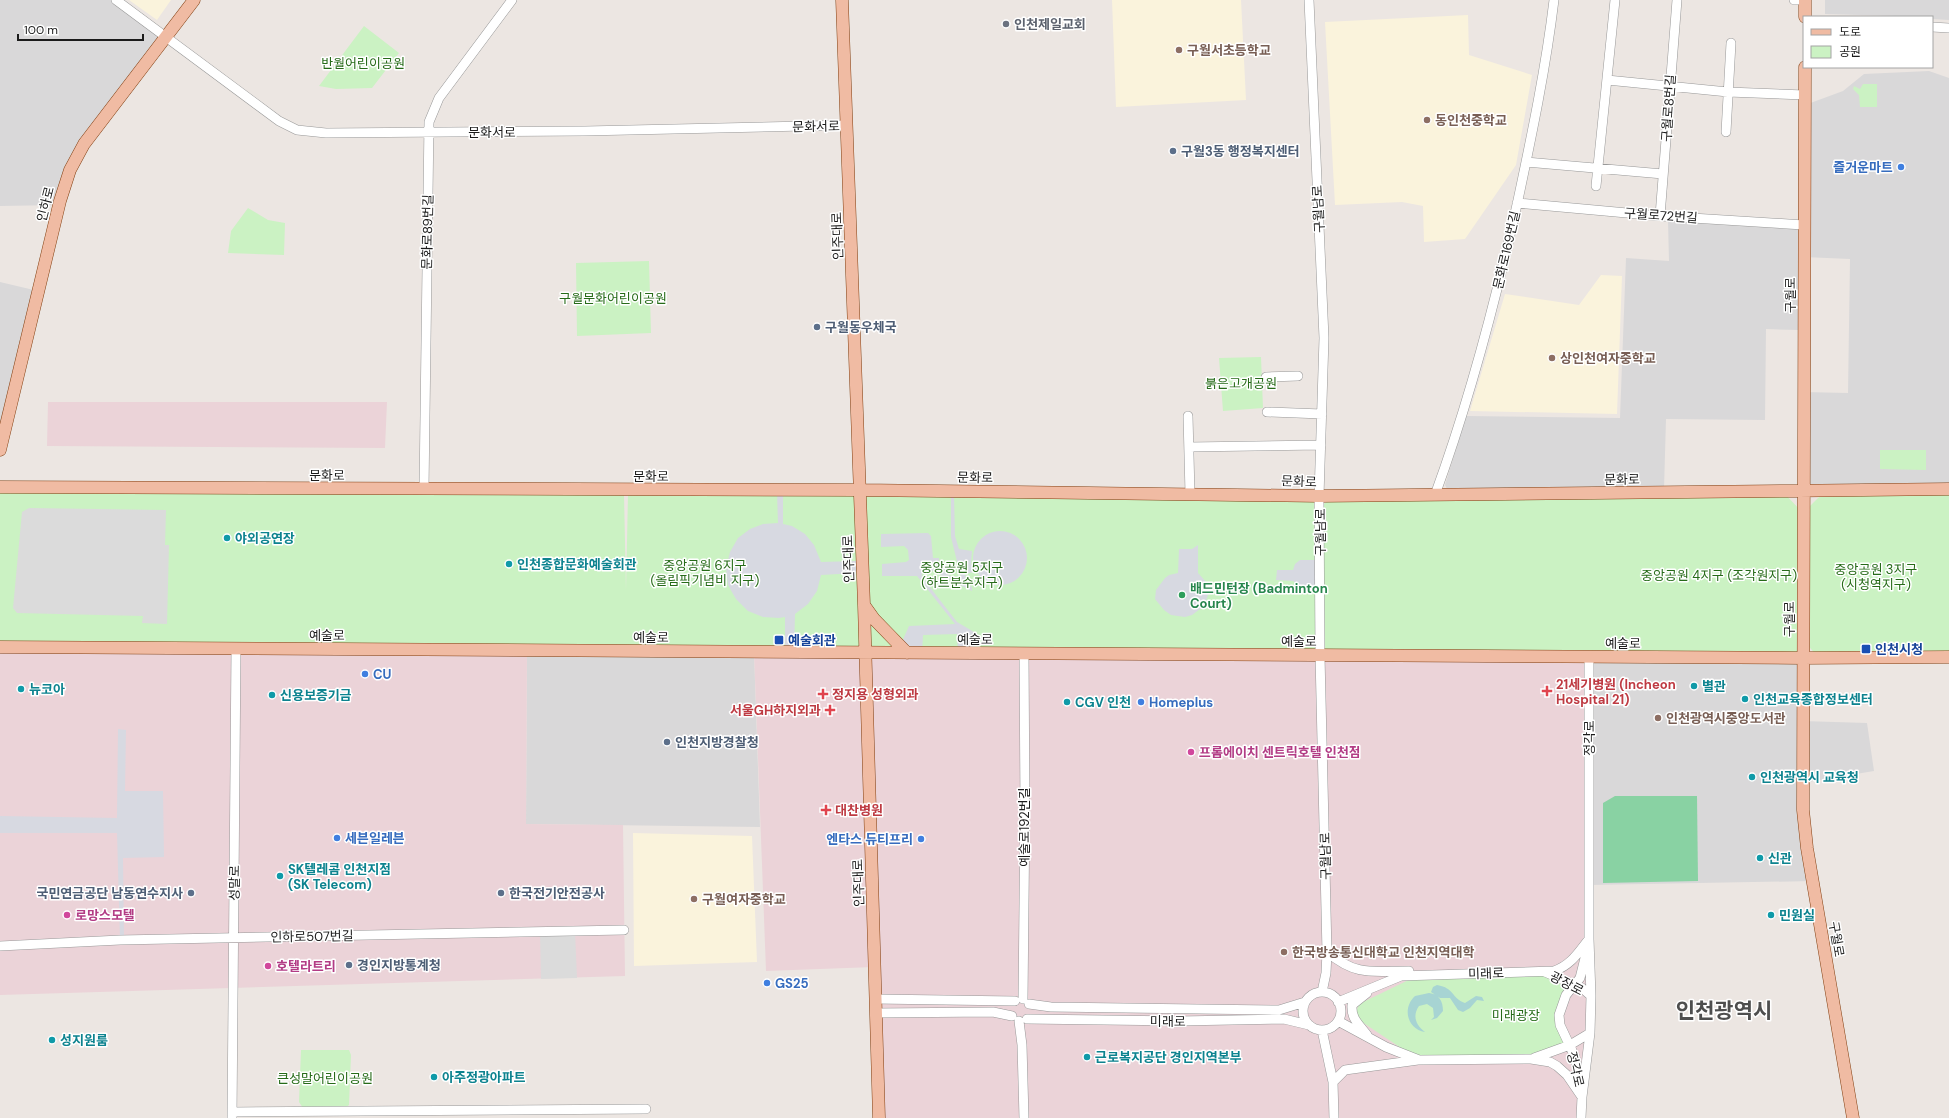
<svg xmlns="http://www.w3.org/2000/svg" width="1949" height="1118" viewBox="0 0 1949 1118" font-family="'DM Sans','Noto Sans KR',sans-serif">
<style>
.residential{fill:#d9d8d9}
.commercial{fill:#ebd3d8}
.education{fill:#faf3dc}
.park{fill:#cbf2c3}
.pitch{fill:#89d2a3}
.parking{fill:#dbdbdb}
.plaza{fill:#d7d9e1}
.water{fill:#a7d4d3}
.lines{fill:none;stroke-linecap:round;stroke-linejoin:round}
.minor-casing{stroke:#989898;stroke-width:10}
.major-casing{stroke:#823f11;stroke-width:13}
.minor{stroke:#fff;stroke-width:9}
.major{stroke:#f0bba3;stroke-width:12}
.worship-dot{fill:#6b7280;stroke:#fff;stroke-width:1.5}
.education-dot{fill:#8d6e63;stroke:#fff;stroke-width:1.5}
.service-dot{fill:#5c6f8a;stroke:#fff;stroke-width:1.5}
.shop-dot{fill:#3f7fe0;stroke:#fff;stroke-width:1.5}
.culture-dot{fill:#0f9aa8;stroke:#fff;stroke-width:1.5}
.leisure-dot{fill:#2e9e5b;stroke:#fff;stroke-width:1.5}
.transit-dot{fill:#1a4fb4;stroke:#fff;stroke-width:1.5}
.health-dot{fill:#e0444e;stroke:#fff;stroke-width:1.5}
.hotel-dot{fill:#d1479c;stroke:#fff;stroke-width:1.5}
.labels{text-anchor:middle;stroke-width:3;stroke-linejoin:round;paint-order:stroke}
.worship-label{font-size:13px;font-weight:bold;fill:#5b616d;stroke:#fff;text-anchor:start}
.education-label{font-size:13px;font-weight:bold;fill:#785e54;stroke:#fff;text-anchor:start}
.park-label{font-size:13px;fill:#266b18;stroke:#fff}
.street-label{font-size:13px;fill:#1b1b1b;stroke:#fff}
.service-label{font-size:13px;font-weight:bold;fill:#4e5e75;stroke:#fff;text-anchor:start}
.shop-label{font-size:13px;font-weight:bold;fill:#366cbe;stroke:#fff;text-anchor:start}
.culture-label{font-size:13px;font-weight:bold;fill:#0d838f;stroke:#fff;text-anchor:start}
.leisure-label{font-size:13px;font-weight:bold;fill:#27864d;stroke:#fff;text-anchor:start}
.transit-label{font-size:13px;font-weight:bold;fill:#164399;stroke:#fff;text-anchor:start}
.health-label{font-size:13px;font-weight:bold;fill:#be3a42;stroke:#fff;text-anchor:start}
.hotel-label{font-size:13px;font-weight:bold;fill:#b23c85;stroke:#fff;text-anchor:start}
.town-label{font-size:21px;font-weight:bold;fill:#4e4e4e;stroke:#fff}
</style>
<rect width="100%" height="100%" fill="#ece6e2"/>
<path class="residential" d="M0 0H116L166 38 84 144 59 205 0 206Z
M1825 0H1949V20L1932 19V17L1825 14Z
M1929 71 1949 78V489L1803 491V392L1848 393 1850 259 1804 257 1805 105 1843 91 1864 74Z
M1668 221 1798 229V330L1766 329 1765 420 1666 419 1664 489H1447L1445 485 1466 416 1620 418 1626 258 1669 261Z
M0 282 38 291 0 450Z
M527 651 754 652 760 827 526 824Z
M1589 657 1802 658V721L1867 723 1874 771 1802 783 1813 881 1589 885Z"/>
<path class="commercial" d="M48 402H387L385 448 47 446Z
M0 647 527 651 526 824 623 825 625 976 0 995Z
M754 652 1589 657 1591 997 1581 1118H880L874 967 766 971Z"/>
<path class="education" d="M129 0H171L157 20Z
M1112 0H1241L1246 100 1116 107Z
M1468 15 1469 55 1532 75 1516 165 1465 239 1424 242 1423 206 1402 202 1335 205 1325 22Z
M1601 275 1622 276 1617 414 1470 411 1505 294 1579 305Z
M633 833 752 836 757 962 634 966Z"/>
<path class="park" d="M364 26 399 53 372 88 336 89 319 86Z
M1863 84H1877V107H1860L1859 95 1853 89 1854 86 1860 89Z
M248 208 268 220 285 223 284 255 228 253 231 231Z
M649 261 651 333 577 336 576 263Z
M1261 357 1263 408 1223 411 1219 358Z
M1880 450H1926V470L1880 469Z
M1949 489V657L1819 658 1803 640 1802 658 1331 656 1321 644 1320 656 0 647V491L624 494 626 590 628 494H864L1315 500 1320 507 1334 496 1782 491 1803 513 1825 491Z
M1543 971 1575 985 1559 1015 1570 1045 1531 1059 1419 1060 1359 1020 1356 1012 1359 1004 1419 975Z
M301 1050H349L351 1055 349 1105 345 1108H303L299 1102Z"/>
<path class="pitch" d="M1615 796H1697L1698 881 1603 883V803Z"/>
<path class="parking" d="M29 508 166 510 165 545H169L167 624 142 623 143 616 17 613 13 608 22 512Z
M540 931H575L577 978 541 979Z"/>
<path class="plaza" d="M777 493H783V524L792 526 805 534 814 545 821 562 856 561V573L821 575 817 591 808 604 795 614 794 652H785V617L779 618 763 617 748 611 736 599 733 594 728 585 726 568 730 552 738 538 750 529 763 524 778 523Z
M951 495 954 496 955 536 959 549 972 551 971 563 974 572 965 574 967 584 972 587V591L925 567 922 569V577L957 622 974 632 975 653H958L957 634 923 635 922 653H897L909 626 955 624 917 576H882V564L906 562 909 560 908 550 904 546 881 547V534L928 533 931 536 933 558H939V563L944 562 945 573 962 582 951 537Z
M973 558a27 27 0 1 1 54 0a27 27 0 1 1-54 0Z
M1198 545V573L1207 583 1209 592 1204 606 1192 615 1185 617 1171 615 1164 610 1155 599 1156 590 1165 578 1169 575 1178 573 1179 549H1192Z
M1300 560H1320V590L1303 589 1293 581 1276 580 1277 570H1293L1295 564Z
M118 729 126 730 125 791H163L164 857 123 858 124 940H120L117 833H0V816L117 818Z"/>
<path class="water" d="M1437 985C1455 988 1451 998 1465 1003L1476 996 1482 997 1484 1001 1477 1000 1470 1008 1463 1012 1458 1010 1450 998H1440L1431 992 1433 987Z
M1429 993C1439 994 1443 1001 1443 1011L1437 1018 1431 1020 1434 1017 1433 1008 1427 1004 1419 1006C1412 1016 1416 1025 1425 1032 1407 1029 1402 1008 1415 996Z"/>
<g class="lines">
<defs>
<path id="minor" d="M116 0 279 121 297 130 326 133 585 131 847 125
M1309 0 1324 338 1319 496 1320 656 1327 952 1326 973 1322 992
M1794 0H1805
M1932 27 1949 28
M1607 80 1728 92 1805 95
M1726 132 1731 43
M1526 162 1663 174
M1596 186 1615 0
M1517 203 1660 216 1804 225
M1660 216 1677 0
M1266 377 1298 376
M1267 412 1322 414
M1188 416 1190 494
M1189 447 1321 445
M424 489 429 122 439 98 512 0
M1435 495C1470 399 1496 300 1518 200 1532 134 1546 67 1554 0
M0 946 120 940 624 930
M1327 952C1357 977 1373 971 1409 971
M1545 972 1582 988 1591 996
M1303 1011a19 19 0 1 1 38 0a19 19 0 1 1-38 0Z
M875 999 1015 1001
M1023 999 1025 808 1024 654
M1338 1002 1401 976 1554 971C1571 965 1578 953 1589 939
M1029 1004 1051 1007 1279 1010 1305 1002
M876 1013 993 1012 1012 1016
M1027 1019 1180 1021 1284 1019 1309 1025
M1019 1021 1022 1045 1024 1118
M1338 1021 1386 1047 1419 1060 1531 1059 1550 1062 1557 1066 1567 1075 1582 1097
M1322 1030 1333 1082 1334 1118
M1367 1035C1359 1024 1351 1019 1352 1005L1367 993
M1534 1058 1570 1045 1590 1033
M1333 1082 1345 1070 1418 1060
M1580 1084 1575 1057 1560 1025 1559 1015 1566 995 1580 978 1586 954
M232 1112 646 1109
M232 1118 236 649
M1581 1118 1582 1097 1590 1033 1591 996 1589 939V657"/>
<path id="major" d="M842 0 864 605 879 1118
M1805 0V17
M1805 67 1803 810 1807 848 1853 1118
M0 450 60 201 70 170 84 144 194 0
M0 487 860 490 1319 496 1949 489
M864 605 874 619 907 653
M0 647 1802 658 1949 657"/>
</defs>
<use href="#minor" class="minor-casing"/>
<use href="#major" class="major-casing"/>
<use href="#minor" class="minor"/>
<use href="#major" class="major"/>
</g>
<circle class="worship-dot" cx="1006" cy="24" r="4"/>
<g class="education-dot">
<circle cx="1179" cy="50" r="4"/>
<circle cx="1427" cy="120" r="4"/>
<circle cx="1552" cy="358" r="4"/>
<circle cx="1658" cy="718" r="4"/>
<circle cx="694" cy="899" r="4"/>
<circle cx="1284" cy="952" r="4"/>
</g>
<g class="service-dot">
<circle cx="1173" cy="151" r="4"/>
<circle cx="817" cy="327" r="4"/>
<circle cx="667" cy="742" r="4"/>
<circle cx="191" cy="893" r="4"/>
<circle cx="501" cy="893" r="4"/>
<circle cx="349" cy="965" r="4"/>
</g>
<g class="shop-dot">
<circle cx="1901" cy="167" r="4"/>
<circle cx="365" cy="674" r="4"/>
<circle cx="1141" cy="702" r="4"/>
<circle cx="337" cy="838" r="4"/>
<circle cx="921" cy="839" r="4"/>
<circle cx="767" cy="983" r="4"/>
</g>
<g class="culture-dot">
<circle cx="227" cy="538" r="4"/>
<circle cx="509" cy="564" r="4"/>
<circle cx="1694" cy="686" r="4"/>
<circle cx="21" cy="689" r="4"/>
<circle cx="272" cy="695" r="4"/>
<circle cx="1745" cy="699" r="4"/>
<circle cx="1067" cy="702" r="4"/>
<circle cx="1752" cy="777" r="4"/>
<circle cx="1760" cy="858" r="4"/>
<circle cx="280" cy="876" r="4"/>
<circle cx="1771" cy="915" r="4"/>
<circle cx="52" cy="1040" r="4"/>
<circle cx="1087" cy="1057" r="4"/>
<circle cx="434" cy="1077" r="4"/>
</g>
<circle class="leisure-dot" cx="1182" cy="595" r="4"/>
<g class="transit-dot">
<rect x="774" y="635" width="10" height="10" rx="2"/>
<rect x="1861" y="644" width="10" height="10" rx="2"/>
</g>
<g class="health-dot">
<path d="M1545 685h4v4h4v4h-4v4h-4v-4h-4v-4h4z"/>
<path d="M821 688h4v4h4v4h-4v4h-4v-4h-4v-4h4z"/>
<path d="M828 704h4v4h4v4h-4v4h-4v-4h-4v-4h4z"/>
<path d="M824 804h4v4h4v4h-4v4h-4v-4h-4v-4h4z"/>
</g>
<g class="hotel-dot">
<circle cx="1191" cy="752" r="4"/>
<circle cx="67" cy="915" r="4"/>
<circle cx="268" cy="966" r="4"/>
</g>
<g class="labels">
<g class="worship-label">
<text x="1014" y="29">인천제일교회</text>
</g>
<g class="education-label">
<text x="1187" y="55">구월서초등학교</text>
<text x="1435" y="125">동인천중학교</text>
<text x="1560" y="363">상인천여자중학교</text>
<text x="1666" y="723">인천광역시중앙도서관</text>
<text x="702" y="904">구월여자중학교</text>
<text x="1292" y="957">한국방송통신대학교 인천지역대학</text>
</g>
<g class="park-label">
<text x="363" y="68">반월어린이공원</text>
<text x="613" y="303">구월문화어린이공원</text>
<text x="1241" y="388">붉은고개공원</text>
<text x="705" y="570">중앙공원 6지구<tspan x="705" dy="15">(올림픽기념비 지구)</tspan></text>
<text x="962" y="572">중앙공원 5지구<tspan x="962" dy="15">(하트분수지구)</tspan></text>
<text x="1876" y="574">중앙공원 3지구<tspan x="1876" dy="15">(시청역지구)</tspan></text>
<text x="1719" y="580">중앙공원 4지구 (조각원지구)</text>
<text x="1516" y="1020">미래광장</text>
<text x="325" y="1083">큰성말어린이공원</text>
</g>
<g class="street-label">
<text transform="translate(1668 108) rotate(-86)" y="5">구월로8번길</text>
<text transform="translate(816 126) rotate(-1)" y="5">문화서로</text>
<text x="492" y="137">문화서로</text>
<text transform="translate(45 204) rotate(-76)" y="5">인하로</text>
<text transform="translate(1318 209) rotate(-93)" y="5">구월남로</text>
<text transform="translate(1661 215) rotate(4)" y="5">구월로72번길</text>
<text transform="translate(427 232) rotate(-89)" y="5">문화로89번길</text>
<text transform="translate(837 236) rotate(-92)" y="5">인주대로</text>
<text transform="translate(1506 250) rotate(-77)" y="5">문화로169번길</text>
<text transform="translate(1790 295) rotate(-90)" y="5">구월로</text>
<text x="327" y="480">문화로</text>
<text x="651" y="481">문화로</text>
<text transform="translate(975 477) rotate(1)" y="5">문화로</text>
<text transform="translate(1622 479) rotate(-1)" y="5">문화로</text>
<text transform="translate(1299 481) rotate(2)" y="5">문화로</text>
<text transform="translate(1320 532) rotate(-90)" y="5">구월남로</text>
<text transform="translate(848 559) rotate(-92)" y="5">인주대로</text>
<text transform="translate(1789 619) rotate(-90)" y="5">구월로</text>
<text x="327" y="640">예술로</text>
<text x="651" y="642">예술로</text>
<text x="975" y="644">예술로</text>
<text x="1299" y="646">예술로</text>
<text x="1623" y="648">예술로</text>
<text transform="translate(1589 738) rotate(-90)" y="5">정각로</text>
<text transform="translate(1024 827) rotate(-90)" y="5">예술로192번길</text>
<text transform="translate(1325 856) rotate(-91)" y="5">구월남로</text>
<text transform="translate(234 883) rotate(-89)" y="5">성말로</text>
<text transform="translate(858 883) rotate(-92)" y="5">인주대로</text>
<text transform="translate(312 936) rotate(-1)" y="5">인하로507번길</text>
<text transform="translate(1837 939) rotate(80)" y="5">구월로</text>
<text transform="translate(1486 973) rotate(-2)" y="5">미래로</text>
<text transform="translate(1567 983) rotate(27)" y="5">광장로</text>
<text x="1168" y="1026">미래로</text>
<text transform="translate(1576 1069) rotate(77)" y="5">정각로</text>
</g>
<g class="service-label">
<text x="1181" y="156">구월3동 행정복지센터</text>
<text x="825" y="332">구월동우체국</text>
<text x="675" y="747">인천지방경찰청</text>
<text x="183" y="898" text-anchor="end">국민연금공단 남동연수지사</text>
<text x="509" y="898">한국전기안전공사</text>
<text x="357" y="970">경인지방통계청</text>
</g>
<g class="shop-label">
<text x="1893" y="172" text-anchor="end">즐거운마트</text>
<text x="373" y="679">CU</text>
<text x="1149" y="707">Homeplus</text>
<text x="345" y="843">세븐일레븐</text>
<text x="913" y="844" text-anchor="end">엔타스 듀티프리</text>
<text x="775" y="988">GS25</text>
</g>
<g class="culture-label">
<text x="235" y="543">야외공연장</text>
<text x="517" y="569">인천종합문화예술회관</text>
<text x="1702" y="691">별관</text>
<text x="29" y="694">뉴코아</text>
<text x="280" y="700">신용보증기금</text>
<text x="1753" y="704">인천교육종합정보센터</text>
<text x="1075" y="707">CGV 인천</text>
<text x="1760" y="782">인천광역시 교육청</text>
<text x="1768" y="863">신관</text>
<text x="288" y="874">SK텔레콤 인천지점<tspan x="288" dy="15">(SK Telecom)</tspan></text>
<text x="1779" y="920">민원실</text>
<text x="60" y="1045">성지원룸</text>
<text x="1095" y="1062">근로복지공단 경인지역본부</text>
<text x="442" y="1082">아주정광아파트</text>
</g>
<g class="leisure-label">
<text x="1190" y="593">배드민턴장 (Badminton<tspan x="1190" dy="15">Court)</tspan></text>
</g>
<g class="transit-label">
<text x="788" y="645">예술회관</text>
<text x="1875" y="654">인천시청</text>
</g>
<g class="health-label">
<text x="1556" y="689">21세기병원 (Incheon<tspan x="1556" dy="15">Hospital 21)</tspan></text>
<text x="832" y="699">정지용 성형외과</text>
<text x="821" y="715" text-anchor="end">서울GH하지외과</text>
<text x="835" y="815">대찬병원</text>
</g>
<g class="hotel-label">
<text x="1199" y="757">프롬에이치 센트릭호텔 인천점</text>
<text x="75" y="920">로망스모텔</text>
<text x="276" y="971">호텔라트리</text>
</g>
<g class="town-label">
<text x="1724" y="1018">인천광역시</text>
</g>
</g>
<rect x="1803" y="16" width="130" height="52" fill="#ffffff" stroke="#a4a4a4"/>
<rect x="1811" y="29" width="20" height="6" fill="#f0bba3" stroke="#a4a4a4"/>
<text x="1839" y="36" font-size="12" fill="#1b1b1b">도로</text>
<rect x="1811" y="46" width="20" height="12" fill="#cbf2c3" stroke="#a4a4a4"/>
<text x="1839" y="56" font-size="12" fill="#1b1b1b">공원</text>
<path d="M18 34v6h125v-6" fill="none" stroke="#1b1b1b" stroke-width="2"/>
<text x="24" y="34" font-size="12" fill="#1b1b1b" stroke="#ffffff" stroke-width="3" paint-order="stroke">100 m</text>
</svg>
